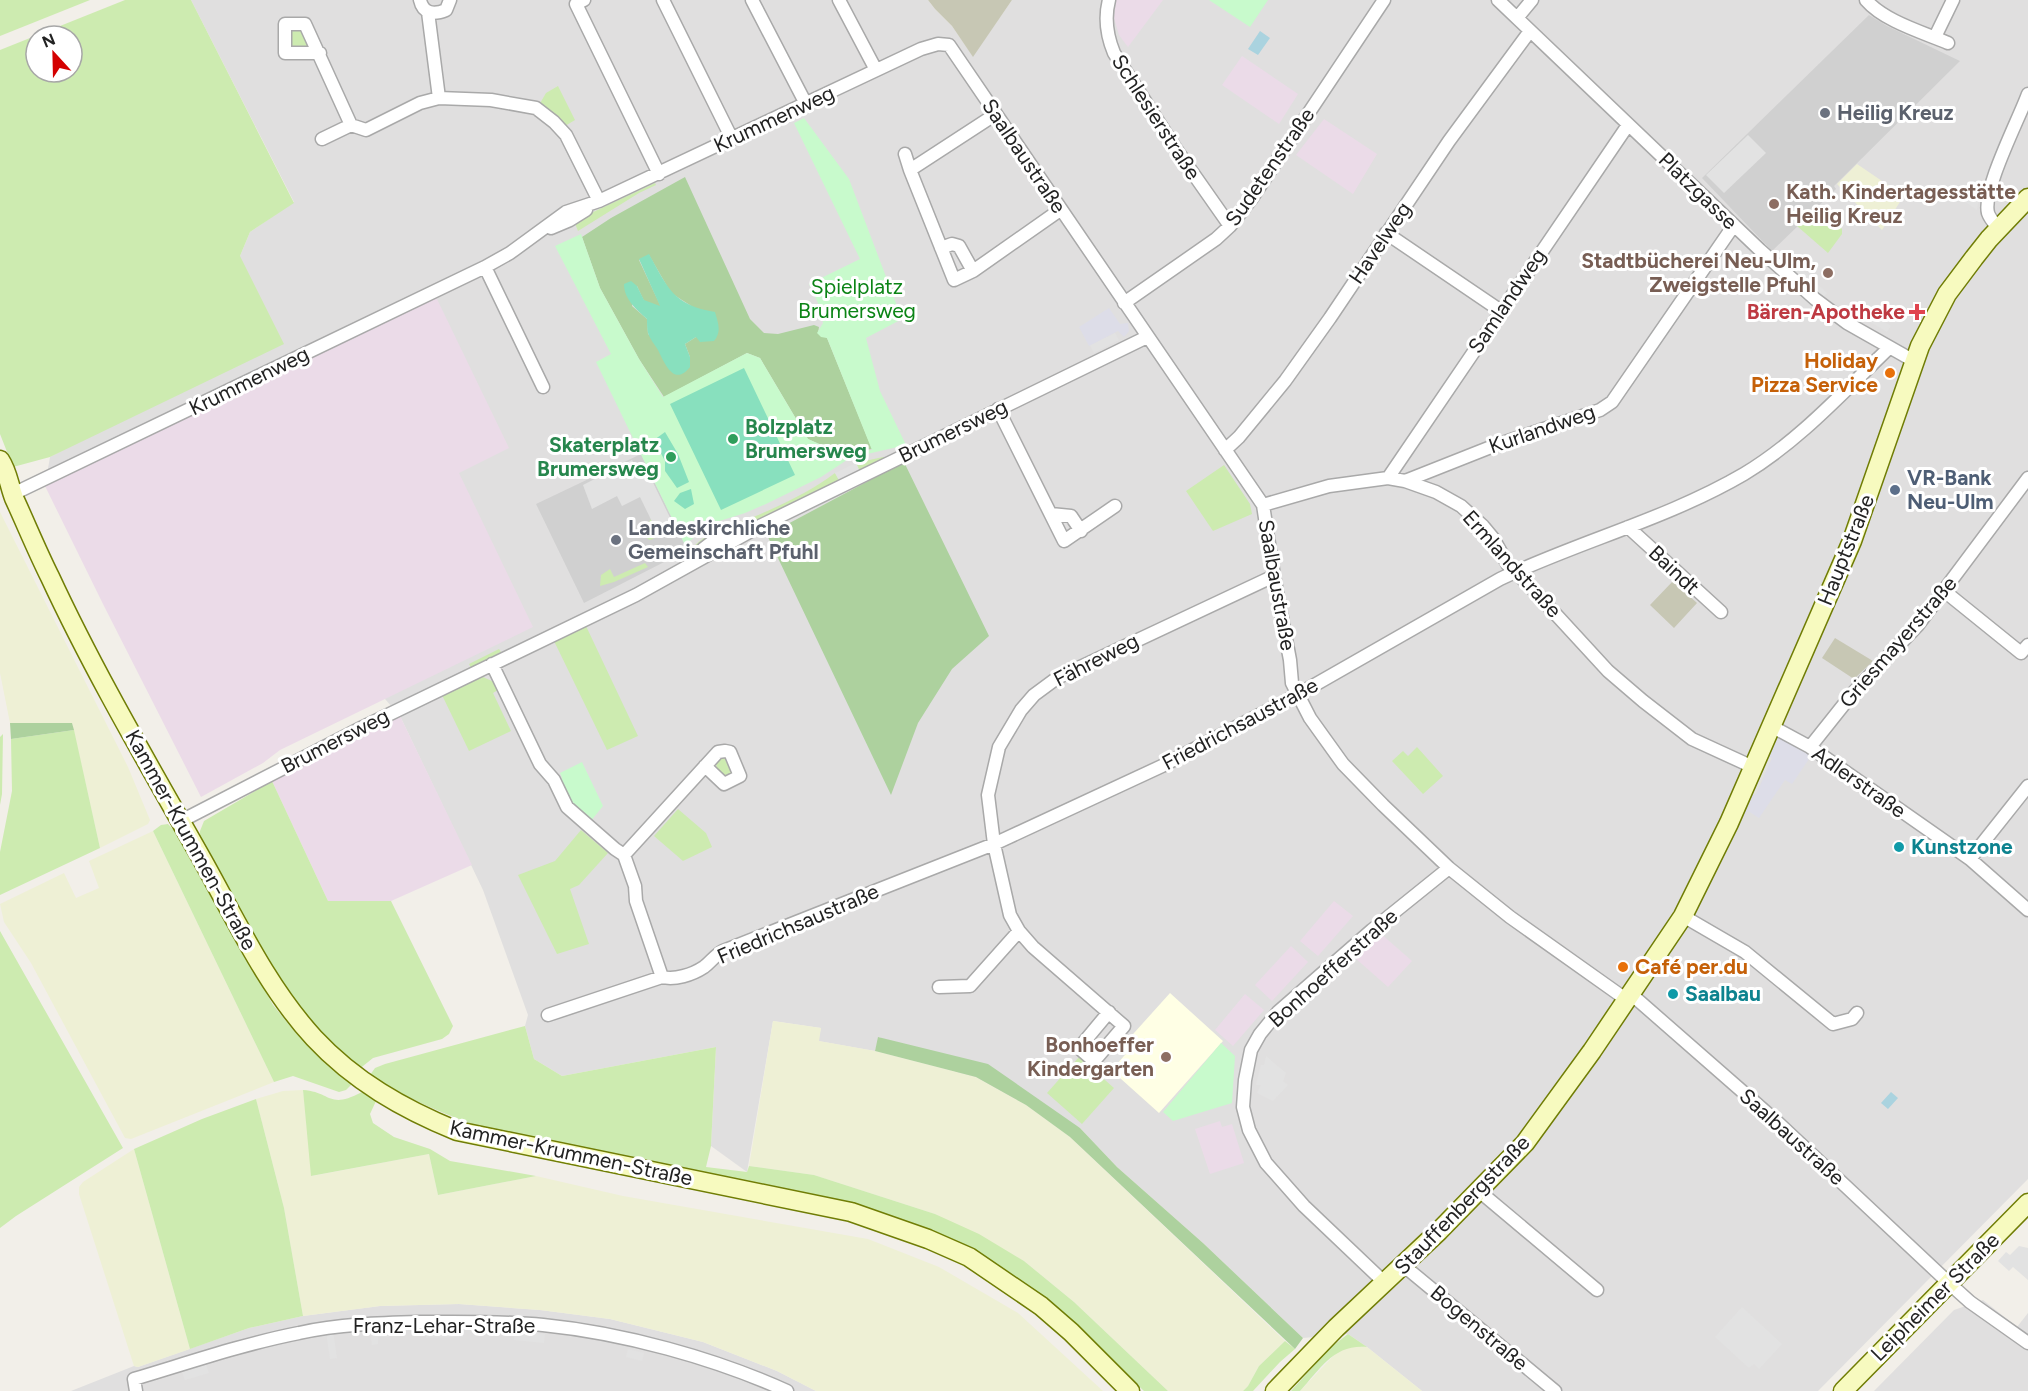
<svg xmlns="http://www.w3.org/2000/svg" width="2028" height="1391" viewBox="0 0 2028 1391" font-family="Figtree,sans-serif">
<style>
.residential{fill:#e0dfdf}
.industrial{fill:#ebdbe8}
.education{fill:#ffffe5}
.religious{fill:#d0d0d0}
.construction{fill:#c7c7b4}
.farmland{fill:#eef0d5}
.grass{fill:#cdebb0;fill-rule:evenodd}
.forest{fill:#add19e;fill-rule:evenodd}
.park{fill:#c8facc}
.pitch{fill:#88e0be}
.parking{fill:#e2e2e2}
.plaza{fill:#dddde8}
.water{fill:#aad3df}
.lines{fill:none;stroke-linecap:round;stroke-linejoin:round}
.street-casing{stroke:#a9a9a9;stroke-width:15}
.secondary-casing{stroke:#707d05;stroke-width:21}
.street{stroke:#fff;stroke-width:12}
.secondary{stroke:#f7fabf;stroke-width:18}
.worship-dot{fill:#6b7280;stroke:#fff;stroke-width:2}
.education-dot{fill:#8d6e63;stroke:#fff;stroke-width:2}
.health-dot{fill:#e0444e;stroke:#fff;stroke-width:2}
.food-dot{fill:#e8710a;stroke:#fff;stroke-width:2}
.leisure-dot{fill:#2e9e5b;stroke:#fff;stroke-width:2}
.service-dot{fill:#5c6f8a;stroke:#fff;stroke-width:2}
.culture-dot{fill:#0f9aa8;stroke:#fff;stroke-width:2}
.labels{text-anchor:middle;stroke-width:6;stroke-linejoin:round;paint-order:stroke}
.worship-label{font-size:21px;font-weight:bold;fill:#5b616d;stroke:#fff;text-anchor:start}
.street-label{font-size:21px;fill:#222;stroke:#fff}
.education-label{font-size:21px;font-weight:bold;fill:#785e54;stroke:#fff;text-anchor:end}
.park-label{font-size:21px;fill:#0c8416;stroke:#fff}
.health-label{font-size:21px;font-weight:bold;fill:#be3a42;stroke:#fff;text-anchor:end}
.food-label{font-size:21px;font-weight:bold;fill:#c56008;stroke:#fff;text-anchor:end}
.leisure-label{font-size:21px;font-weight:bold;fill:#27864d;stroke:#fff;text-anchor:start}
.service-label{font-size:21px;font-weight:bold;fill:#4e5e75;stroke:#fff;text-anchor:start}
.culture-label{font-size:21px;font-weight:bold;fill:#0d838f;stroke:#fff;text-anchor:start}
</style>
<rect width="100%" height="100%" fill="#f2efe9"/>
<path class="residential" d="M191 0H928L935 9 952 26 973 56 1012 0H2028V1179L1818 1391H1422L1367 1347 1348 1334 1303 1338 1203 1243 1117 1167 1080 1128 879 1037 875 1051 818 1041 821 1028 773 1021 747 1172 711 1146 716 1047 562 1076 534 1059 525 1026 528 1015 483 890 400 716 385 699 45 486 50 457 99 432 240 256 250 232 294 202Z
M1983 1300 2017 1327 2028 1313V1391H1874L1954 1310Z
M459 1304 540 1310 610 1319 703 1342 777 1371 816 1391H71L134 1366 138 1367 249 1328 303 1316 380 1306Z"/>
<path class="industrial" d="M1116 0H1163L1128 47 1119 35 1114 18Z
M1242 56 1298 94 1279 124 1222 85Z
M1324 119 1377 154 1353 194 1296 155Z
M436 297 509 448 459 473 533 627 280 750 263 763 201 797 103 604 45 486Z
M400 716 472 865 391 901H328L272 781Z
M1334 901 1353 916 1318 956 1300 941Z
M1380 933 1412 961 1388 987 1354 957Z
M1291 946 1308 962 1272 1001 1255 985Z
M1245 994 1264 1010 1233 1046 1215 1030Z
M1220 1121 1222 1127 1232 1124 1244 1163 1210 1174 1195 1129Z"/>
<path class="education" d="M1170 993 1223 1041 1159 1113 1111 1070 1131 1048 1125 1043Z"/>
<path class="religious" d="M1869 15 1887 26 1960 61 1834 186 1836 189 1772 251 1702 178Z
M641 454 685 545 672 558 584 603 536 504Z"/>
<path class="construction" d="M928 0H1012L973 57 952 26 935 9Z
M1673 581 1697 603 1674 628 1650 605Z
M1835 638 1873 661 1854 679 1822 658Z"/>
<path class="farmland" d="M1857 164 1901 194 1902 192 1905 194 1882 230 1837 184Z
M0 512 128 767 150 820 148 824 100 848 72 723H10L0 673Z
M153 831 274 1082 131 1139 125 1138 31 963 4 922 0 904 64 873 76 898 99 888 89 861Z
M773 1021 821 1028 819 1041 875 1051 976 1077 1026 1105 1070 1137 1285 1341 1259 1366 1248 1386 1243 1391H1168L1074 1302 1024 1261 935 1214 814 1175 749 1166Z
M303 1090 312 1176 429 1154 438 1195 536 1176 623 1196 868 1239 939 1267 1018 1313 1103 1391H816L777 1371 703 1342 610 1319 540 1310 459 1304 380 1306 303 1316 284 1208 256 1099 283 1091Z
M134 1149 190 1349 138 1367 134 1366 79 1194V1187L83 1182Z
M1354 1346 1367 1347 1422 1391H1300L1338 1351Z"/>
<path class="grass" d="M0 0H90L0 36Z
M125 0H191L294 203 250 232 240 256 284 344 50 457 13 467 0 434V50ZM36 36H72V72H36Z
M296 28 301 29 309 46 295 48 292 46 289 35Z
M558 86 575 120 565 126 560 119 539 105 546 93Z
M655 183 656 185 639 193 578 231 574 221Z
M1818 207 1842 229V234L1828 253 1797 226Z
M883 457 886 458 860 472 856 463Z
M1224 465 1250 504 1252 514 1213 531 1186 491Z
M835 473 840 482 757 522 727 529 705 540 693 551 691 549C714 527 721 529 748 519 776 508 812 491 835 473Z
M651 519 659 536 650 540 645 537 650 528 646 526Z
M645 563 648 567 614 582 600 586 601 575 610 569 614 577Z
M586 626 638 736 607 750 554 641Z
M499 649 501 652 471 668 469 664Z
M483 677 494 682 498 690 493 693 511 731 469 751 442 695Z
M74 730 100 848 0 895V852L12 791 11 739Z
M3 734 2 794 0 805V737Z
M1417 747 1443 776 1423 794 1392 761 1403 751 1408 756Z
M724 757 732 774 727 777C719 773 713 767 718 758Z
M272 781 328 901H391L453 1026 449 1034 442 1039 373 1058 358 1070C336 1050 315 1030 298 1007 261 957 231 895 200 841V831L204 821Z
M678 809 706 833 712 847 683 861 654 836Z
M168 824 178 834 273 1005 295 1032 330 1066 352 1084 346 1090 339 1092 293 1076 274 1082 153 831 161 825Z
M581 830 608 853 579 885 570 889 589 944 557 954 518 875 555 861Z
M0 931 123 1148 16 1216 0 1228Z
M525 1026 534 1059 562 1076 716 1047 711 1146 706 1167 747 1172 749 1166 814 1175 935 1214 979 1234 1024 1261 1074 1302 1168 1391H1144L1060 1313 928 1230 863 1207 808 1193 472 1124C436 1111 403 1096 370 1075L375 1068 385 1064Z
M1079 1057 1114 1088 1082 1124 1047 1093Z
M303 1090C332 1092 328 1110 362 1092L376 1101 370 1114 373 1123 394 1137 430 1149 450 1161 536 1176 438 1195 429 1154 311 1176Z
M256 1099 284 1208 303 1316 249 1328 190 1349 134 1149 202 1119Z
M1348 1334 1367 1347C1334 1344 1321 1368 1300 1391H1291L1330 1348Z
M1285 1341 1295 1349 1280 1362 1253 1391H1243L1248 1386 1259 1366Z"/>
<path class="forest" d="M685 177 750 319 764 333 778 334 814 325 819 327 818 333 827 338 872 449 850 452 828 448 808 439 760 358 747 353 664 397 639 359 600 288 582 237 611 218ZM649 255 671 293 696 309V337L685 344 690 357V367L648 334 647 319 632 306 637 286 644 301 661 307 639 260Z
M904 462 989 636 952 669 918 723 891 795 767 535Z
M10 723H72L74 730 11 739Z
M878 1037 988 1064 1080 1128 1117 1167 1203 1243 1303 1338 1295 1349 1070 1137 1026 1105 976 1077 875 1051Z"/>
<path class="park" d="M1209 0H1268L1250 27Z
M804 118 849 179 902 319 866 338 880 391 906 445 850 458 821 477 766 504 745 513 710 524 685 545 596 362 611 354 555 246 581 234 600 288 639 359 663 397 747 353 760 358 808 439 828 448 850 452 872 450 827 338 821 337 817 333 823 323 818 303 809 284 860 259 794 123Z
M582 762 603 806 590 822 572 807 560 781 562 778 560 773Z
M1221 1043 1235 1056 1232 1103 1173 1121 1163 1112Z"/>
<path class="pitch" d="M649 254C668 288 673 305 715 312 718 323 722 331 714 341L700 342 696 337 685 344 690 357V367C674 387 665 364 658 350 655 345 650 339 648 333 647 329 647 323 647 319 636 309 624 299 624 284L631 281 637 286 644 300 660 306 639 259Z
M744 368 795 475 721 510 670 404Z
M665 432 678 454 689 482 677 488 665 471V461L654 440Z
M691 489 694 504 685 509 674 501 680 493Z"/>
<path class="parking" d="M1748 135 1766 153 1724 193 1706 175Z
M1971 191 1979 196 1977 210 1964 201Z
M1786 255 1827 293 1822 299 1780 261Z
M1873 315 1891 326 1887 332 1869 321Z
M1115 333 1119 340 1094 353 1090 345Z
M632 460 637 469 645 466 675 528 659 536 640 497 622 506 617 496 592 509 583 485Z
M856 463 860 472 840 482 835 473Z
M1764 754 1772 758 1755 795 1748 792Z
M1124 1042 1131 1048 1114 1067 1107 1061Z
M1266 1056 1286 1073 1283 1081 1288 1085 1273 1101 1257 1093 1261 1085H1256L1261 1065H1264Z
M2019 1246 2028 1248V1280L2013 1267 2009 1271 1998 1261 2006 1252 2010 1255Z
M1742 1307 1782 1344 1759 1369 1754 1364 1749 1368 1715 1337Z
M388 1327 389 1337H378V1344L372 1345 370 1329Z
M463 1327V1337L426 1338 425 1329Z
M333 1331 337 1358 330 1359 326 1332Z
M515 1331 545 1334 544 1343 514 1340Z
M628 1349 644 1353 642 1361 626 1357Z
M206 1365 209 1373 185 1380 182 1372Z"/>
<path class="plaza" d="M1109 308 1120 324 1128 323 1129 331 1124 337 1118 331 1089 346 1079 327Z
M1776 737 1783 738 1811 756 1792 784 1785 780 1759 818 1748 811 1736 827 1748 792 1756 795 1772 758 1764 754Z"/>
<path class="water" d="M1260 31 1270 38 1258 55 1248 49Z
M1891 1092 1898 1098 1888 1109 1881 1103Z"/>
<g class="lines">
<defs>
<path id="street" d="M420 0C423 14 434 15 446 10L450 0
M584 0 576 4 659 174
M663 0 732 139
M752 0 806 104
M839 0 876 70
M1109 0C1104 19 1107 36 1114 53L1176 149 1230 226
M1498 0 1760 250 1815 299 1847 323 1914 361
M1866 0C1884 21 1922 32 1948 43
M428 12 439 98
M1517 18 1532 0
M1935 37 1953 0
M320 53H285V24H305L351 125 366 130 420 103 439 98 491 100 536 108 554 122 566 135 599 201
M996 114 910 170 954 280 973 271 1060 210
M322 139 351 125
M905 154 910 170
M551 228 570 220 586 210
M1999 229C1995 224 1990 219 1988 213 1982 190 2019 119 2028 94
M1386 233 1501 311
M941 248 952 244 959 246 973 271
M485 267 543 387
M1124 303 1216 239 1230 226 1252 198 1384 0
M998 409 1064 541 1115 506
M1225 450 1239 437 1285 381 1330 318 1449 141 1530 31
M1388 478 1628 125
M1405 481 1496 445 1600 410 1612 402 1734 225
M13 494 485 267 510 253 566 212 599 201 921 49 938 44 949 45 1263 505 1274 576 1290 660 1292 683 1310 718 1343 764 1383 805 1449 868 1510 917 1627 1000
M1263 505 1329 486 1388 478 1405 481 1436 492 1461 506 1483 526 1493 538 1508 565 1528 584 1608 671 1643 701 1692 739 1753 767
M1051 514 1071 516 1081 531
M1628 527 1721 612
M703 549 716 539 743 529
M1943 590 2021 653 2028 645
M492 664 540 764 554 780 567 807 615 849 624 855 635 886 636 901 662 977
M1771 726 1810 747 1970 859 2028 910
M1810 747 1853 693 1918 625 2028 478
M181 821 363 727 636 595 760 526 1147 337
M624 855 718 752 725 751 730 752 740 776 724 784 705 766
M1970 859 2028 786
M1683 916 1745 952 1833 1024 1852 1019 1857 1013
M939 987 970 986 1019 931
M1631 994 1775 1120 1950 1284 1970 1302 2028 1343
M1109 1012 1079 1048 1094 1061 1124 1026 1033 947 1019 931 1010 915 994 844 988 795 999 747 1021 710 1034 695 1057 678 1274 576
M548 1015 662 977C675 980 692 975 704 967 711 962 715 955 723 951L994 844 1162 766 1297 695 1500 579C1580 541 1667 519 1744 474 1799 441 1843 392 1889 348
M1479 1191 1597 1290
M1404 1266 1555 1391
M1385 1283 1304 1206 1266 1163 1249 1130 1243 1107 1245 1080 1251 1050 1260 1034 1278 1012 1372 930 1449 868
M136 1391 134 1379C188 1363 243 1344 299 1333 339 1324 381 1323 421 1322 461 1322 503 1321 543 1325 623 1333 714 1358 787 1391"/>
<path id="secondary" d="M0 460C8 472 9 485 14 498 26 524 37 551 50 577 95 674 150 767 203 861 236 920 267 987 314 1038 354 1081 403 1109 457 1131L851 1212 928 1239 969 1257 1041 1306 1071 1332 1130 1391
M1275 1391 1336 1328 1439 1231 1525 1143 1592 1051 1683 916 1729 823 1852 541 1920 346 1947 294 1974 258 1989 239 2028 198
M1843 1391 2028 1203"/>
</defs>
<use href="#street" class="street-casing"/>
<use href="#secondary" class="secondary-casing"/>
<use href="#street" class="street"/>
<use href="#secondary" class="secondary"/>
</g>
<g class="worship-dot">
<circle cx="1825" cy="113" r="6"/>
<circle cx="616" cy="540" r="6"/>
</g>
<g class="education-dot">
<circle cx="1774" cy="204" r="6"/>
<circle cx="1828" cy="273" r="6"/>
<circle cx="1166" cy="1057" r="6"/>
</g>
<path class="health-dot" d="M1914 303h6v6h6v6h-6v6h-6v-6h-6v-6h6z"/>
<g class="food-dot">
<circle cx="1890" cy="373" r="6"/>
<circle cx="1623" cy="967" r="6"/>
</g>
<g class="leisure-dot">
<circle cx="733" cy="439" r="6"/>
<circle cx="671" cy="457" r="6"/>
</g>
<circle class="service-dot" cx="1895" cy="490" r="6"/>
<g class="culture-dot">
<circle cx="1899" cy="847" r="6"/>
<circle cx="1673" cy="994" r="6"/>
</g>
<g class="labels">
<g class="worship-label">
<text x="1837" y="120">Heilig Kreuz</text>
<text x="628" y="535">Landeskirchliche<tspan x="628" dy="24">Gemeinschaft Pfuhl</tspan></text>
</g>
<g class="street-label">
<text transform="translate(1156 117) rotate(57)" y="7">Schlesierstraße</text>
<text transform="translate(774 119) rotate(-25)" y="7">Krummenweg</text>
<text transform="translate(1024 156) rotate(56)" y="7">Saalbaustraße</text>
<text transform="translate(1270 167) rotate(-55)" y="7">Sudetenstraße</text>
<text transform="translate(1698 191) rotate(44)" y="7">Platzgasse</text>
<text transform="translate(1380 243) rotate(-56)" y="7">Havelweg</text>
<text transform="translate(1507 301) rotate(-56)" y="7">Samlandweg</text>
<text transform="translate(249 381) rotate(-26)" y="7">Krummenweg</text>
<text transform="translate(1542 429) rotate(-19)" y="7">Kurlandweg</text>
<text transform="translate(953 431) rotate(-26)" y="7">Brumersweg</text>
<text transform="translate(1846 550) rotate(-68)" y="7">Hauptstraße</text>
<text transform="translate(1512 564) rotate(48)" y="7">Ermlandstraße</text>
<text transform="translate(1674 570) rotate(43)" y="7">Baindt</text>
<text transform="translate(1277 585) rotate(80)" y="7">Saalbaustraße</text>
<text transform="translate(1898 642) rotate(-49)" y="7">Griesmayerstraße</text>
<text transform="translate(1096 660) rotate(-27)" y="7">Fähreweg</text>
<text transform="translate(1240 724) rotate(-28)" y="7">Friedrichsaustraße</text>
<text transform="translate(335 741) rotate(-27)" y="7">Brumersweg</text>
<text transform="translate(1859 782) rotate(35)" y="7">Adlerstraße</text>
<text transform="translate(191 840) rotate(61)" y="7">Kammer-Krummen-Straße</text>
<text transform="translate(798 924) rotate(-23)" y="7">Friedrichsaustraße</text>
<text transform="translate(1333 968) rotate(-42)" y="7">Bonhoefferstraße</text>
<text transform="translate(1792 1137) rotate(42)" y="7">Saalbaustraße</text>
<text transform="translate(571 1153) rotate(12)" y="7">Kammer-Krummen-Straße</text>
<text transform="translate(1462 1205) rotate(-46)" y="7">Stauffenbergstraße</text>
<text transform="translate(1935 1297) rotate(-45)" y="7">Leipheimer Straße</text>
<text x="444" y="1333">Franz-Lehar-Straße</text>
<text transform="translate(1479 1328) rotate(40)" y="7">Bogenstraße</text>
</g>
<g class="education-label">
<text x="1786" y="199" text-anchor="start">Kath. Kindertagesstätte<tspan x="1786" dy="24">Heilig Kreuz</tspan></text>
<text x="1816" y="268">Stadtbücherei Neu-Ulm,<tspan x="1816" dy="24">Zweigstelle Pfuhl</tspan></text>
<text x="1154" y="1052">Bonhoeffer<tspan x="1154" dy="24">Kindergarten</tspan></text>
</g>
<g class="park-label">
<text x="857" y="294">Spielplatz<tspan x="857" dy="24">Brumersweg</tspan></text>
</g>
<g class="health-label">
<text x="1905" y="319">Bären-Apotheke</text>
</g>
<g class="food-label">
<text x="1878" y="368">Holiday<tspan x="1878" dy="24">Pizza Service</tspan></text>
<text x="1635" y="974" text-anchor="start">Café per.du</text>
</g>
<g class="leisure-label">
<text x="745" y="434">Bolzplatz<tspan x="745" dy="24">Brumersweg</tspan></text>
<text x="659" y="452" text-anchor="end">Skaterplatz<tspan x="659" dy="24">Brumersweg</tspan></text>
</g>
<g class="service-label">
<text x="1907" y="485">VR-Bank<tspan x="1907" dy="24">Neu-Ulm</tspan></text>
</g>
<g class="culture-label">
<text x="1911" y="854">Kunstzone</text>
<text x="1685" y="1001">Saalbau</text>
</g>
</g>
<g transform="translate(54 54) rotate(338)"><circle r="28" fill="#ffffff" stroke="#a7a7a7" stroke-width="1.5"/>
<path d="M0-4.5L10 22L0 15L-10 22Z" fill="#d40000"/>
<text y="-9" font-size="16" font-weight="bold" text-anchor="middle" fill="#222222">N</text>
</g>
</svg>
